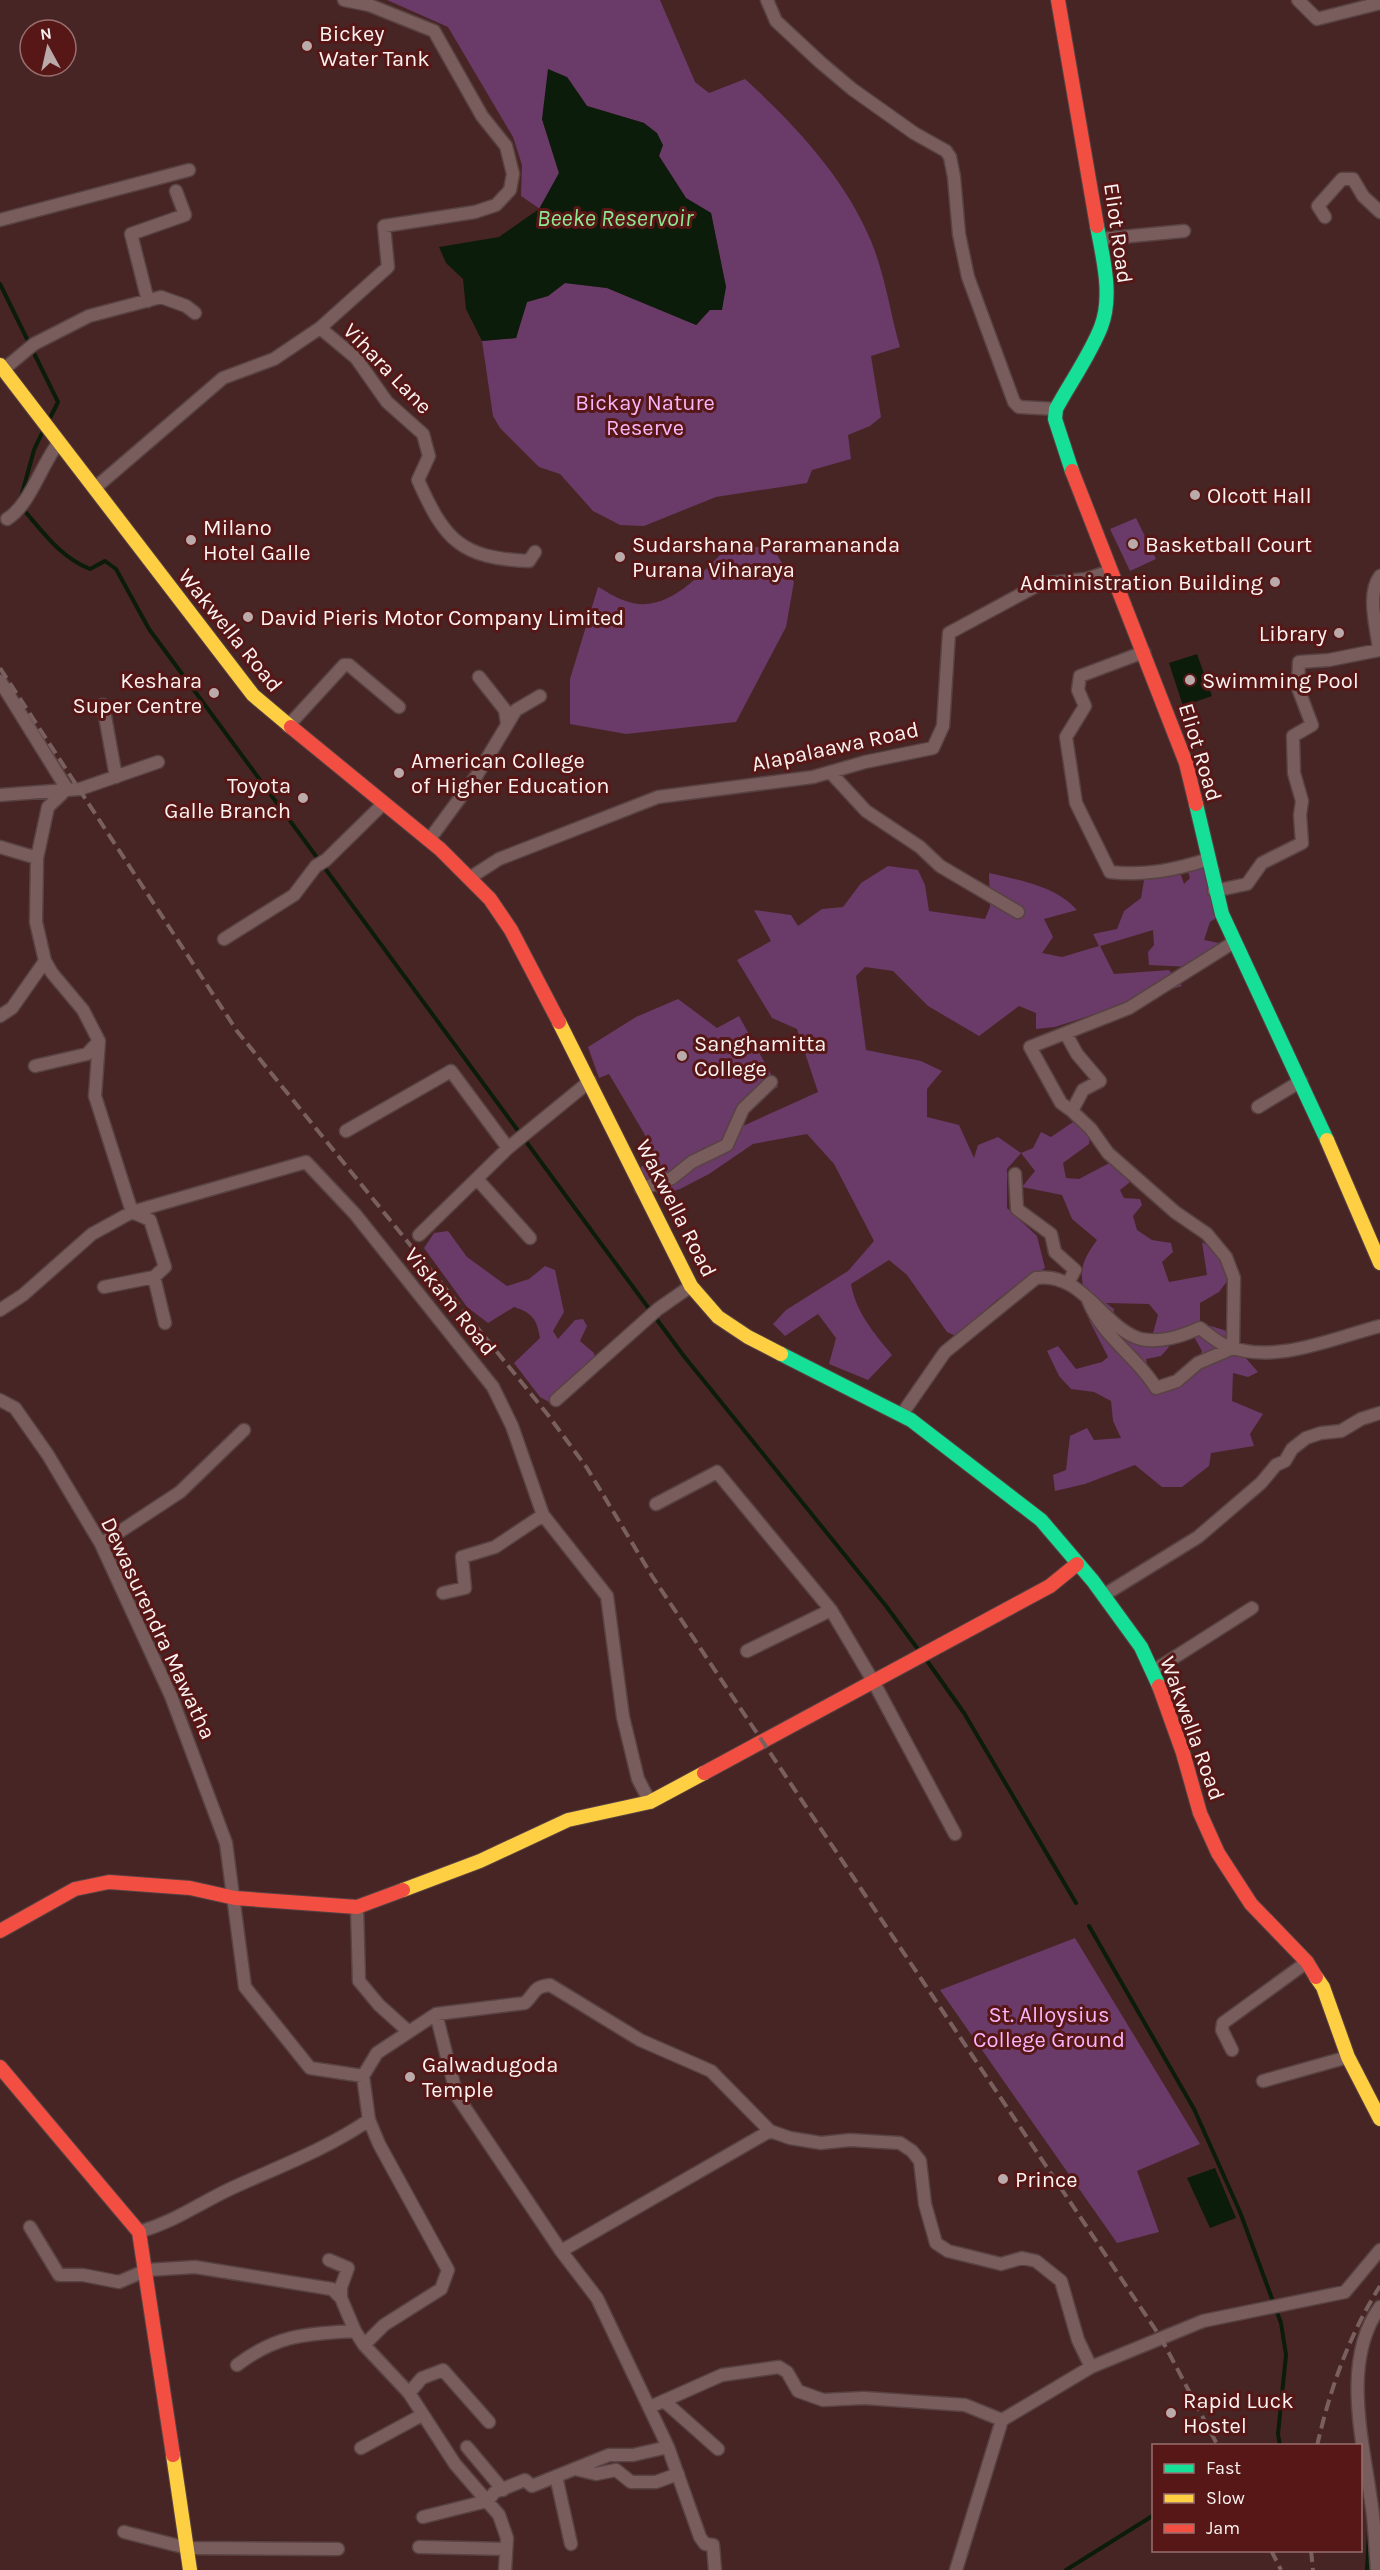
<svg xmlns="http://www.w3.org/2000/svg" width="1380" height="2570" viewBox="0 0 1380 2570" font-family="Karla,sans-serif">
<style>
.green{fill:#6a3a68;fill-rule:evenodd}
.water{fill:#0c1c0a}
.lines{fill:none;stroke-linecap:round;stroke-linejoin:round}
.stream{stroke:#0c1c0a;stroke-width:4}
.street-casing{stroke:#584242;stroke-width:15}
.fast-casing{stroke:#584242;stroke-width:16}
.slow-casing{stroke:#584242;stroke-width:16}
.jam-casing{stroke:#584242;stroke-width:16}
.street{stroke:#795d5c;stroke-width:12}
.fast{stroke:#16e098;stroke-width:14}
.slow{stroke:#ffcf43;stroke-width:14}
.jam{stroke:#f24e42;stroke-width:14}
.rail{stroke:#79605f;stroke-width:4;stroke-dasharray:12 6;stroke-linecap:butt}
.poi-dot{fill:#baa;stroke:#561716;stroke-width:2}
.labels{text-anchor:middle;stroke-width:6;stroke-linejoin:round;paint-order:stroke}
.poi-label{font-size:22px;fill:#faf2f1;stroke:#561716;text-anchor:start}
.street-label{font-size:22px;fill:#faf2f1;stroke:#561716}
.park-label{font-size:22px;fill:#f8b5fa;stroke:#561716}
.water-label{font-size:24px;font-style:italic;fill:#8de892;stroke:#561716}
</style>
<rect width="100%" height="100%" fill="#472525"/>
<path class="green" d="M387 0H660L695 82 709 93 745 79C795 125 845 178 871 241 885 274 890 313 900 347L871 356 881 417 870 426 848 435 851 459 812 470 807 483 716 497 644 526 620 525 593 511 560 474 539 467 500 428 493 416 482 341 516 338 527 302 548 296 565 283 607 288 697 325 726 287 711 213 686 198 659 156 644 123 587 106 567 77 542 119 559 173 540 209 521 196 522 165 513 137 448 27Z
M1136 518 1156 559 1130 571 1110 529Z
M728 547H772L794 582 786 627 736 722 626 734 570 724V679L598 587C606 591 614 597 623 600 666 618 701 573 728 547Z
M1206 864 1220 868 1217 885 1222 914 1210 922 1204 940 1219 943 1190 967 1149 965 1148 952 1154 945 1153 930 1100 946 1114 974 1169 970 1182 986 1055 1027 1036 1029V1013L1019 1006 979 1036 928 1006 893 971 865 967 856 976 866 1050 921 1061 942 1071 927 1089V1117L959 1125 974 1158 978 1145 998 1137 1021 1153 1033 1148 1041 1132 1051 1137 1073 1122 1091 1129 1089 1144 1063 1163 1066 1178 1079 1179 1117 1159 1131 1170 1129 1183 1120 1190 1124 1198 1140 1199 1142 1205 1133 1216 1137 1230 1152 1240 1171 1243 1173 1252 1162 1262 1169 1282 1207 1275 1202 1242 1226 1257 1231 1276 1219 1292 1200 1303V1328L1211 1326 1230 1332 1243 1355 1258 1372 1248 1377 1233 1373 1232 1401 1263 1414 1250 1434 1254 1446 1211 1453 1209 1466 1182 1487H1162L1135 1465 1085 1484 1055 1491 1053 1475 1066 1470 1070 1436 1087 1428 1094 1440 1121 1438 1113 1421 1111 1401 1094 1392 1071 1389 1059 1376 1047 1351 1058 1346 1076 1369 1102 1362 1108 1357 1089 1320 1104 1303 1088 1300C1077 1274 1081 1262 1097 1240L1072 1219 1062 1195 1022 1187 1035 1171 1021 1153 1007 1169V1208L1037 1236 1045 1268 998 1299 956 1336 947 1332 907 1275 889 1260 851 1284C856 1313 875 1334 892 1355L868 1380 829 1364 836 1338 818 1314 785 1336 773 1324 786 1310 848 1271 874 1241 834 1164 807 1134 753 1144 709 1174 680 1189 659 1195 638 1176 641 1167 647 1163 645 1135 609 1074 599 1078 588 1047 636 1017 678 999 717 1028 739 1016 778 1087 742 1105 725 1134 818 1092 797 1029 772 1018 737 960 771 941 754 910 791 915 798 926 822 909 843 907 861 883 888 866 918 870 925 885 929 911 985 919 990 907 989 873C1019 880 1056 886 1077 910L1044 919 1053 937 1042 953 1062 957 1099 946 1093 934 1117 929 1124 911 1141 898 1144 880 1168 872 1181 875 1184 884 1190 878 1187 869ZM1106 1303 1149 1304 1158 1315 1153 1333 1165 1340 1152 1346 1113 1324 1114 1309ZM1193 1335 1202 1351 1198 1363 1152 1389 1146 1359 1161 1356 1169 1347 1165 1340Z
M448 1231 467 1257 507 1286 529 1279 545 1266 555 1270 564 1312 553 1331 558 1339 575 1320 583 1319 587 1326 580 1341 594 1353 595 1358 549 1402 540 1397 514 1363 540 1338C537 1320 533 1313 514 1307L488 1323 467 1307 424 1248 434 1233Z
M1075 1938 1200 2144 1137 2171 1159 2232 1117 2243 940 1990Z"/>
<path class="water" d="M548 69 567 77 587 106 644 123 657 133 663 145 659 156 686 198 711 213 726 287 722 310H710L696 325 607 288 565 283 548 296 527 302 516 338 482 341 466 309 463 279 446 263 439 247 499 237 539 209 559 173 542 119Z
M1197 654 1212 696 1183 706 1169 663Z
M1215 2168 1236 2218 1210 2228 1187 2178Z"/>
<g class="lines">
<path class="stream" d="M0 284 58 402 50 418
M21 497 34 450 42 433
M23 509C43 532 60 557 90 569L105 561 116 569 149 629 683 1355 886 1606 920 1652
M925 1658 964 1713 1076 1903
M1089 1926 1194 2109 1240 2212 1281 2323 1286 2355 1278 2434 1280 2446
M1360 2492 1366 2502
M1066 2570 1154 2515
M1367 2570 1369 2530"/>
<defs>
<path id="street" d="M767 0 776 21 820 62 852 89 914 133 946 151 950 157 954 177 959 234 968 277 1014 402 1019 407 1056 409
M1298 0 1317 19 1380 3
M1325 217 1318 206 1342 179H1353L1363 196 1380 212
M0 220 189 170
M1100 239 1184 231
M148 301 131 234 185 215 176 191
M320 328 388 267 384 226 475 212 496 205 510 190 513 174 506 146 482 116 434 31 369 5 344 0
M4 369 34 344 89 316 161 297 186 306 195 313
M95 488 223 378 274 359 320 328 356 358 387 402 423 434 429 456 418 480C445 541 461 558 529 561L535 552
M7 519C30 505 41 465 59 442
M1144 652 1080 676 1078 690 1085 706 1066 737 1076 803 1110 872C1145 876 1175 870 1209 859
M479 677 505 710 507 724
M0 681 67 789 48 807 37 858 36 922 45 961 52 973 83 1010 99 1041 95 1096 132 1212 150 1220 165 1267 154 1277 104 1287
M103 705 116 777
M288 726 344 665H349L399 707
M830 772 866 811 920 847 940 866 1018 912
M0 795 80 789 158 762
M429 840 477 775 516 710 540 696
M0 847 37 858
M471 877 499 859 658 797 813 777 865 762 933 748 943 726 949 633 1040 584 1086 579 1111 571
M1214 891 1247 884 1262 863 1302 843 1300 815 1302 801 1294 773 1293 736 1312 725 1298 688 1299 662 1329 660 1379 650C1377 628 1366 595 1380 576
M224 939 294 895 316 866 326 860 383 804
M0 1016 12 1008 45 961
M1066 1034 1077 1054 1100 1081 1083 1090 1072 1111 1061 1103 1030 1047 1129 1008 1234 942
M35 1066 87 1054 99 1041
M1258 1107 1301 1081
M1072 1111 1091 1129 1108 1153 1175 1212 1207 1234 1226 1257 1234 1278 1233 1348 1198 1363 1177 1381 1156 1388C1137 1356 1102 1337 1088 1300
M346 1131 451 1071 508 1148 590 1081
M1015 1174 1017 1209 1051 1234 1055 1252 1075 1270 1068 1283
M477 1179 530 1238
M641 1189 672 1178 692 1162 727 1145 743 1109 771 1082
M419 1235 508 1148
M154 1277 165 1323
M0 1310 23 1295 92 1234 132 1212 306 1162 355 1214 493 1387 512 1426 543 1515 607 1596 623 1717 638 1779 650 1802
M0 1400 15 1408 48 1455 101 1544 171 1696 226 1843 245 1987 310 2068 363 2076 377 2053 436 2014 525 2003C536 1993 532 1987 550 1985L640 2040 711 2071 770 2131 790 2138 821 2143 850 2140 900 2143 912 2151 920 2161 925 2204 936 2243 948 2251 1001 2264 1022 2258 1036 2261 1061 2281 1078 2340 1091 2367
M556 1400 658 1309 691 1286
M902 1414 945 1352 1036 1278C1083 1271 1105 1330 1141 1339 1162 1343 1182 1336 1200 1328 1208 1334 1218 1343 1227 1346 1275 1365 1333 1338 1380 1326
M656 1504 717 1472 831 1610 873 1681 955 1834
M101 1544 180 1492 244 1430
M443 1593 465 1588 462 1557 495 1547 543 1515
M1104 1595 1198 1537 1261 1483 1276 1465 1285 1461 1292 1449 1306 1438 1321 1433 1341 1431 1361 1419 1380 1413
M747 1651 831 1610
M1153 1671 1252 1608
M357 1907 359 1981 379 2005 409 2032
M436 2014 457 2096 561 2251 597 2298 668 2447 700 2537 705 2544 713 2545 715 2570
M1232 2050 1222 2030 1223 2023 1307 1962
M363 2076 369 2120 379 2144 448 2270 441 2289 384 2325 364 2345
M1263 2081 1348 2057
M30 2227 59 2275H83L119 2282 147 2270 195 2267 332 2289 341 2298 355 2331 364 2345 409 2393 455 2464 499 2515 507 2538 505 2570
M139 2232C176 2221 198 2204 232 2188 278 2167 327 2149 369 2120
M561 2251 770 2131
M329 2260 348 2268 341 2287V2298
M237 2365C278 2334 306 2334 355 2331
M409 2393 422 2378 443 2370 489 2422
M664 2401 718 2449
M650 2407 722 2375 779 2367 787 2372 798 2391 823 2400 864 2398 965 2405 1002 2420
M467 2447 503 2490
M361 2448 422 2415
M575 2469 596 2474 616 2470 631 2482H656L678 2474
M556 2476 571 2544
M423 2517 487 2501 495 2492 525 2480 532 2486 609 2455H633L668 2447
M124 2532 187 2548 338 2549
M419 2547 506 2549
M956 2570 1002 2420 1091 2367 1203 2321 1345 2292 1380 2250
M1377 2570C1375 2547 1375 2524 1371 2501 1363 2440 1341 2361 1380 2307"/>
<path id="fast" d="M1072 471 1055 419 1056 409C1070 383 1090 355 1101 327 1113 296 1103 258 1097 226
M1196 804 1222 914 1327 1140
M781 1354 911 1420 1041 1520 1093 1581 1141 1647 1159 1686"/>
<path id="slow" d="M0 365 253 695 291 727
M559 1022 691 1286 718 1317 748 1337 781 1354
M1327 1140 1380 1263
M403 1890 480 1861 568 1820 650 1802 704 1773
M1316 1977 1323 1987 1348 2057 1380 2119
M173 2455 190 2570"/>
<path id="jam" d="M1058 0 1097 226
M1072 471 1186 763 1196 804
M291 727 440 849 490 899 511 930 559 1022
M1159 1686 1183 1753 1200 1813 1218 1853 1251 1904 1307 1962 1316 1977
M704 1773 1050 1586 1077 1564
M0 1931 75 1889 109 1882 190 1888 235 1898 357 1907 403 1890
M0 2067 139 2232 173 2455"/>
</defs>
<use href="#street" class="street-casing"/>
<use href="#fast" class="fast-casing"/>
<use href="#slow" class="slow-casing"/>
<use href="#jam" class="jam-casing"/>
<use href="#street" class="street"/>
<use href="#fast" class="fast"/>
<use href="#slow" class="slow"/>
<use href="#jam" class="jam"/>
<path class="rail" d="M0 668 237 1031 548 1415 587 1468 652 1576 1161 2338 1218 2446
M1317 2446C1330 2389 1349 2335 1380 2286
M1271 2550 1281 2570
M1311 2550 1313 2570"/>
</g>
<g class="poi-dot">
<circle cx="307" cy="46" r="6"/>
<circle cx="1195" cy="495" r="6"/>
<circle cx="191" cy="540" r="6"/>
<circle cx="1133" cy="544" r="6"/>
<circle cx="620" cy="557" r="6"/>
<circle cx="1275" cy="582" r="6"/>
<circle cx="248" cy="617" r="6"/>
<circle cx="1339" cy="633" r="6"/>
<circle cx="1190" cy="680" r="6"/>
<circle cx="214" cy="693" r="6"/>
<circle cx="399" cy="773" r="6"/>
<circle cx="303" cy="798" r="6"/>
<circle cx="682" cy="1056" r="6"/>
<circle cx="410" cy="2077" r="6"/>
<circle cx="1003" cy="2179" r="6"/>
<circle cx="1171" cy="2413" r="6"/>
</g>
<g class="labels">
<g class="poi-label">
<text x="319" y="41">Bickey<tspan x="319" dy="25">Water Tank</tspan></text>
<text x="1207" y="503">Olcott Hall</text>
<text x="203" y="535">Milano<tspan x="203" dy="25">Hotel Galle</tspan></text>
<text x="632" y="552">Sudarshana Paramananda<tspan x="632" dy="25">Purana Viharaya</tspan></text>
<text x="1145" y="552">Basketball Court</text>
<text x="1263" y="590" text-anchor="end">Administration Building</text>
<text x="260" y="625">David Pieris Motor Company Limited</text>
<text x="1327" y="641" text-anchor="end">Library</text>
<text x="202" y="688" text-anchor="end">Keshara<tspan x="202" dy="25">Super Centre</tspan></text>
<text x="1202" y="688">Swimming Pool</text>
<text x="411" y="768">American College<tspan x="411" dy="25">of Higher Education</tspan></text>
<text x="291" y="793" text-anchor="end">Toyota<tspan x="291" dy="25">Galle Branch</tspan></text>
<text x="694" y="1051">Sanghamitta<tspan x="694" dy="25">College</tspan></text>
<text x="422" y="2072">Galwadugoda<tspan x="422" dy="25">Temple</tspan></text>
<text x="1015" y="2187">Prince</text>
<text x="1183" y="2408">Rapid Luck<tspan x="1183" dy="25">Hostel</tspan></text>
</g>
<g class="street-label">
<text transform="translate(1119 233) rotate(82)" y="8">Eliot Road</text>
<text transform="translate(388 368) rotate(46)" y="8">Vihara Lane</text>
<text transform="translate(231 630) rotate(51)" y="8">Wakwella Road</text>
<text transform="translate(835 746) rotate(-12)" y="8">Alapalaawa Road</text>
<text transform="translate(1201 752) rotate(73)" y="8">Eliot Road</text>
<text transform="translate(677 1208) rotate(63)" y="8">Wakwella Road</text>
<text transform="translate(451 1301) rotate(51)" y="8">Viskam Road</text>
<text transform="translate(159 1628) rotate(65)" y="8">Dewasurendra Mawatha</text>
<text transform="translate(1193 1728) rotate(70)" y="8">Wakwella Road</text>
</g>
<g class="park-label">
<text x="645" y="410">Bickay Nature<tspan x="645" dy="25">Reserve</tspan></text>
<text x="1049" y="2022">St. Alloysius<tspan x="1049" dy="25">College Ground</tspan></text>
</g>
<g class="water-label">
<text x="615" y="226">Beeke Reservoir</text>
</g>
</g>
<rect x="1152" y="2444" width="210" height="108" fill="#561716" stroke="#986f6e" stroke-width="1.5"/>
<rect x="1164" y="2464" width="30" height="9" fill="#16e098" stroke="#986f6e" stroke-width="1.5"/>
<text x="1206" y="2474" font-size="18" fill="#faf2f1">Fast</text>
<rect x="1164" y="2494" width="30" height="9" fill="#ffcf43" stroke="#986f6e" stroke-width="1.5"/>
<text x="1206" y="2504" font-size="18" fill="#faf2f1">Slow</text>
<rect x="1164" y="2524" width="30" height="9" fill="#f24e42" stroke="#986f6e" stroke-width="1.5"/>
<text x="1206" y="2534" font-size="18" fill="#faf2f1">Jam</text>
<g transform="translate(48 48) rotate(352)"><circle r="28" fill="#561716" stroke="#986f6e" stroke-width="1.5"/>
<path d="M0-4.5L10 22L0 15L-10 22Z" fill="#bbaaaa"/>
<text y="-9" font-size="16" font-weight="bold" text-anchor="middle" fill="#faf2f1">N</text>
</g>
</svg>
